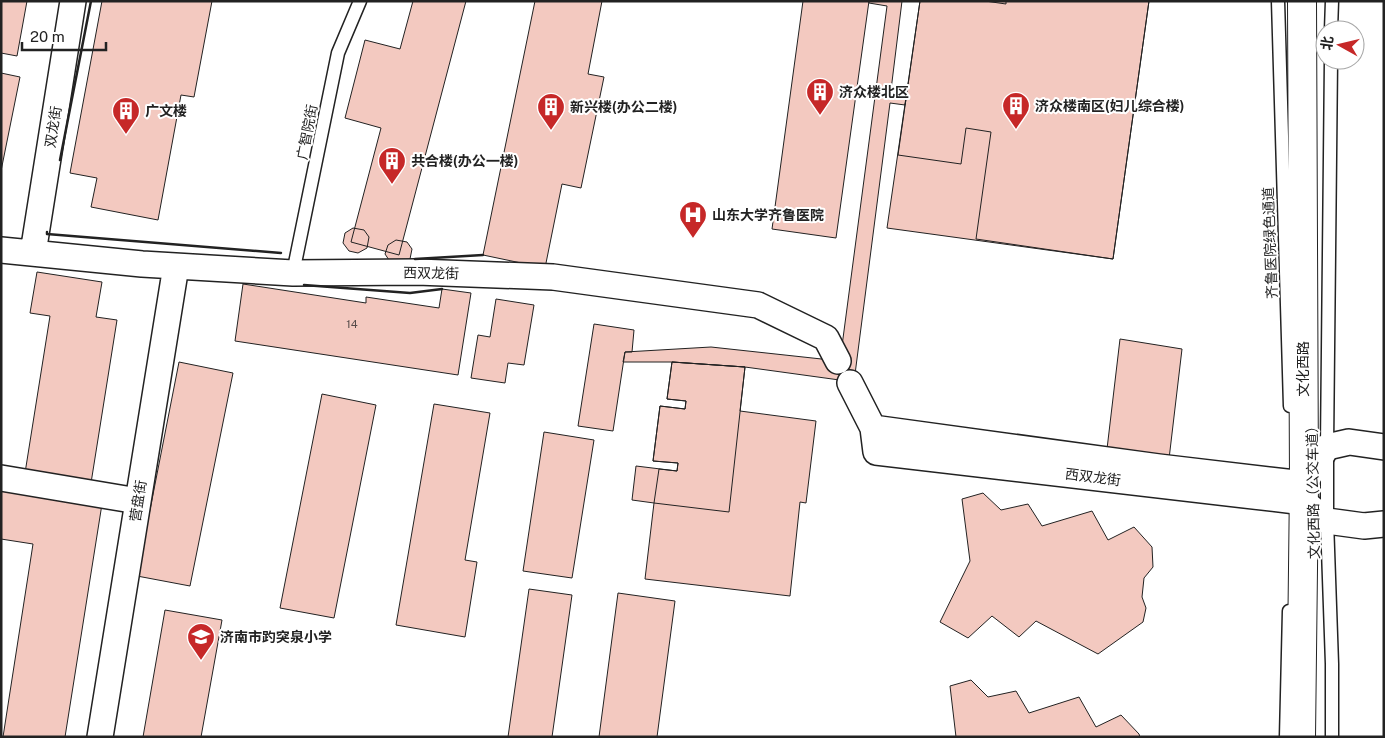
<svg xmlns="http://www.w3.org/2000/svg" width="1385" height="738" viewBox="0 0 1385 738" font-family="'Public Sans','Noto Sans SC',sans-serif">
<style>
.building{fill:#f3c9c0;stroke:#222}
.lines{fill:none;stroke-linecap:round;stroke-linejoin:round}
.lane-casing{stroke:#222;stroke-width:15}
.street-casing{stroke:#222;stroke-width:28}
.secondary-casing{stroke:#222;stroke-width:30}
.lane{stroke:#fff;stroke-width:12}
.street{stroke:#fff;stroke-width:25}
.secondary{stroke:#fff;stroke-width:28}
.wall{stroke:#222;stroke-width:2.5}
.labels{text-anchor:middle;stroke-width:4;stroke-linejoin:round;paint-order:stroke}
.number-label{font-size:11px;fill:#564c4a}
.poi-label{font-size:14px;font-weight:bold;fill:#222;stroke:#fff;text-anchor:start}
.street-label{font-size:14px;fill:#222;stroke:#fff}
</style>
<rect width="100%" height="100%" fill="#fff"/>
<path class="building" d="M1 1H27L17 56 1 53Z
M102 1H212L194 97 181 95 158 220 91 207 97 178 70 173Z
M413 1H466L399 255 351 242 381 128 345 118 365 40 400 49Z
M535 1H602L588 74 604 77 581 188 562 184 545 268 483 255Z
M803 1H869L836 238 772 229Z
M869 1H902L891 90 907 93 905 105 890 103 854 382 745 367 672 362H623L625 352 711 347 840 361 887 6 869 3Z
M920 1H985L1006 4V1H1149L1113 259 976 239 991 132 966 128 961 164 898 155Z
M920 1H1149L1113 259 887 228Z
M1 73 20 77 1 171Z
M353 228 364 230 369 237 367 248 358 253 349 251 343 243 345 233Z
M396 240 407 242 412 249 410 259 401 265 391 263 385 254 388 245Z
M37 272 102 282 96 317 117 320 91 483 25 473 50 316 30 313Z
M243 284 366 303V297L439 308 442 289 471 293 458 375 235 341Z
M496 299 534 305 524 365 508 363 505 383 471 378 478 335 490 337Z
M594 324 634 330 632 352H625L613 431 578 426Z
M1120 339 1182 349 1169 459 1107 449Z
M179 362 233 373 190 586 137 576Z
M672 362 745 367 729 512 654 503 659 469 677 471 678 463 653 461 660 406 685 409 686 401 667 399Z
M672 362 745 367 740 411 816 421 806 503 800 502 790 596 645 579 654 503 632 500 636 466 677 471 678 463 653 461 660 406 685 409 686 401 667 399Z
M322 394 376 405 334 618 280 608Z
M434 404 490 413 465 560 477 562 465 637 396 625Z
M544 432 594 440 572 578 523 571Z
M1 488 102 504 65 737H3L33 544 1 539Z
M983 493 1001 510 1028 504 1042 526 1092 511 1108 540 1134 527 1152 547 1153 567 1144 578 1142 597 1146 608 1143 622 1098 654 1036 621 1019 637 992 616 968 638 940 622 970 561 962 499Z
M529 589 572 595 552 737H508Z
M618 593 675 601 657 737H599Z
M165 610 222 620 201 737H143Z
M971 680 988 697 1016 691 1029 713 1079 697 1096 727 1121 715 1139 734 1140 737H956L950 686Z"/>
<g class="lines">
<defs>
<path id="lane" d="M1278 1 1290 406
M1331 30 1332 1
M1331 60 1327 447V521L1332 664V737
M293 273 338 53 360 1
M1286 737 1289 611"/>
<path id="street" d="M1 250 142 264 293 273 417 272 553 277 758 305 826 338 838 361
M33 253 73 1
M850 383 873 428 876 452 1304 502 1327 521 1364 526 1384 524
M873 428 1159 467 1304 484 1327 447 1349 442 1384 447
M1 478 138 501
M100 737 176 266"/>
<path id="secondary" d="M1301 737 1304 484 1302 1"/>
</defs>
<use href="#lane" class="lane-casing"/>
<use href="#street" class="street-casing"/>
<use href="#secondary" class="secondary-casing"/>
<use href="#lane" class="lane"/>
<use href="#street" class="street"/>
<use href="#secondary" class="secondary"/>
<path class="wall" d="M60 160 91 1
M47 232V234L281 253
M415 259 483 255
M304 285 410 293 442 289"/>
</g>
<defs>
<symbol id="building-pin" viewBox="-11 -11 22 30"><path d="M0 17L-7.5 6A9.5 9.5 0 1 1 7.5 6Z" fill="#c62828" stroke="#fff"/><path d="M-4-6H4V6H1V3H-1V6H-4ZM-2.5-4.3h1.7v1.8h-1.7ZM.8-4.3h1.7v1.8H.8ZM-2.5-1h1.7V.8h-1.7ZM.8-1h1.7V.8H.8Z" fill="#fff"/></symbol>
<symbol id="hospital-pin" viewBox="-11 -11 22 30"><path d="M0 17L-7.5 6A9.5 9.5 0 1 1 7.5 6Z" fill="#c62828" stroke="#fff"/><path d="M-5-5h3v3.5h4V-5h3V5h-3V1.5h-4V5h-3Z" fill="#fff"/></symbol>
<symbol id="school-pin" viewBox="-11 -11 22 30"><path d="M0 17L-7.5 6A9.5 9.5 0 1 1 7.5 6Z" fill="#c62828" stroke="#fff"/><path d="M0-5L7-2L0 1L-7-2ZM-4 1L0 2.5L4 1V4Q0 6-4 4Z" fill="#fff"/></symbol>
</defs>
<g fill-rule="evenodd">
<use href="#building-pin" x="804" y="76" width="32" height="43"/>
<use href="#building-pin" x="1000" y="90" width="32" height="43"/>
<use href="#building-pin" x="535" y="91" width="32" height="43"/>
<use href="#building-pin" x="110" y="95" width="32" height="43"/>
<use href="#building-pin" x="376" y="145" width="32" height="43"/>
<use href="#hospital-pin" x="677" y="199" width="32" height="43"/>
<use href="#school-pin" x="185" y="621" width="32" height="43"/>
</g>
<g class="labels">
<g class="number-label">
<text x="352" y="328">14</text>
</g>
<g class="poi-label">
<text x="839" y="97">济众楼北区</text>
<text x="1035" y="111">济众楼南区(妇儿综合楼)</text>
<text x="570" y="112">新兴楼(办公二楼)</text>
<text x="145" y="116">广文楼</text>
<text x="411" y="166">共合楼(办公一楼)</text>
<text x="712" y="220">山东大学齐鲁医院</text>
<text x="220" y="642">济南市趵突泉小学</text>
</g>
<g class="street-label">
<text transform="translate(53 127) rotate(-81)" y="5">双龙街</text>
<text transform="translate(307 132) rotate(-79)" y="5">广智院街</text>
<text transform="translate(1270 243) rotate(-92)" y="5">齐鲁医院绿色通道</text>
<text transform="translate(431 273) rotate(1)" y="5">西双龙街</text>
<text transform="translate(1303 369) rotate(-90)" y="5">文化西路</text>
<text transform="translate(1093 477) rotate(7)" y="5">西双龙街</text>
<text transform="translate(1313 489) rotate(-91)" y="5">文化西路（公交车道）</text>
<text transform="translate(138 501) rotate(-81)" y="5">营盘街</text>
</g>
</g>
<rect width="1385" height="738" fill="none" stroke="#222222" stroke-width="5"/>
<g transform="translate(1340 45) rotate(278)"><circle r="24" fill="#ffffff" stroke="#a7a7a7"/>
<path d="M0-4L9 19L0 12L-9 19Z" fill="#c62828"/>
<text y="-8" font-size="14" font-weight="bold" text-anchor="middle" fill="#222222">北</text>
</g>
<path d="M22 42v8h84v-8" fill="none" stroke="#222222" stroke-width="2.5"/>
<text x="30" y="42" font-size="15" fill="#222222" stroke="#ffffff" stroke-width="4" paint-order="stroke">20 m</text>
</svg>
